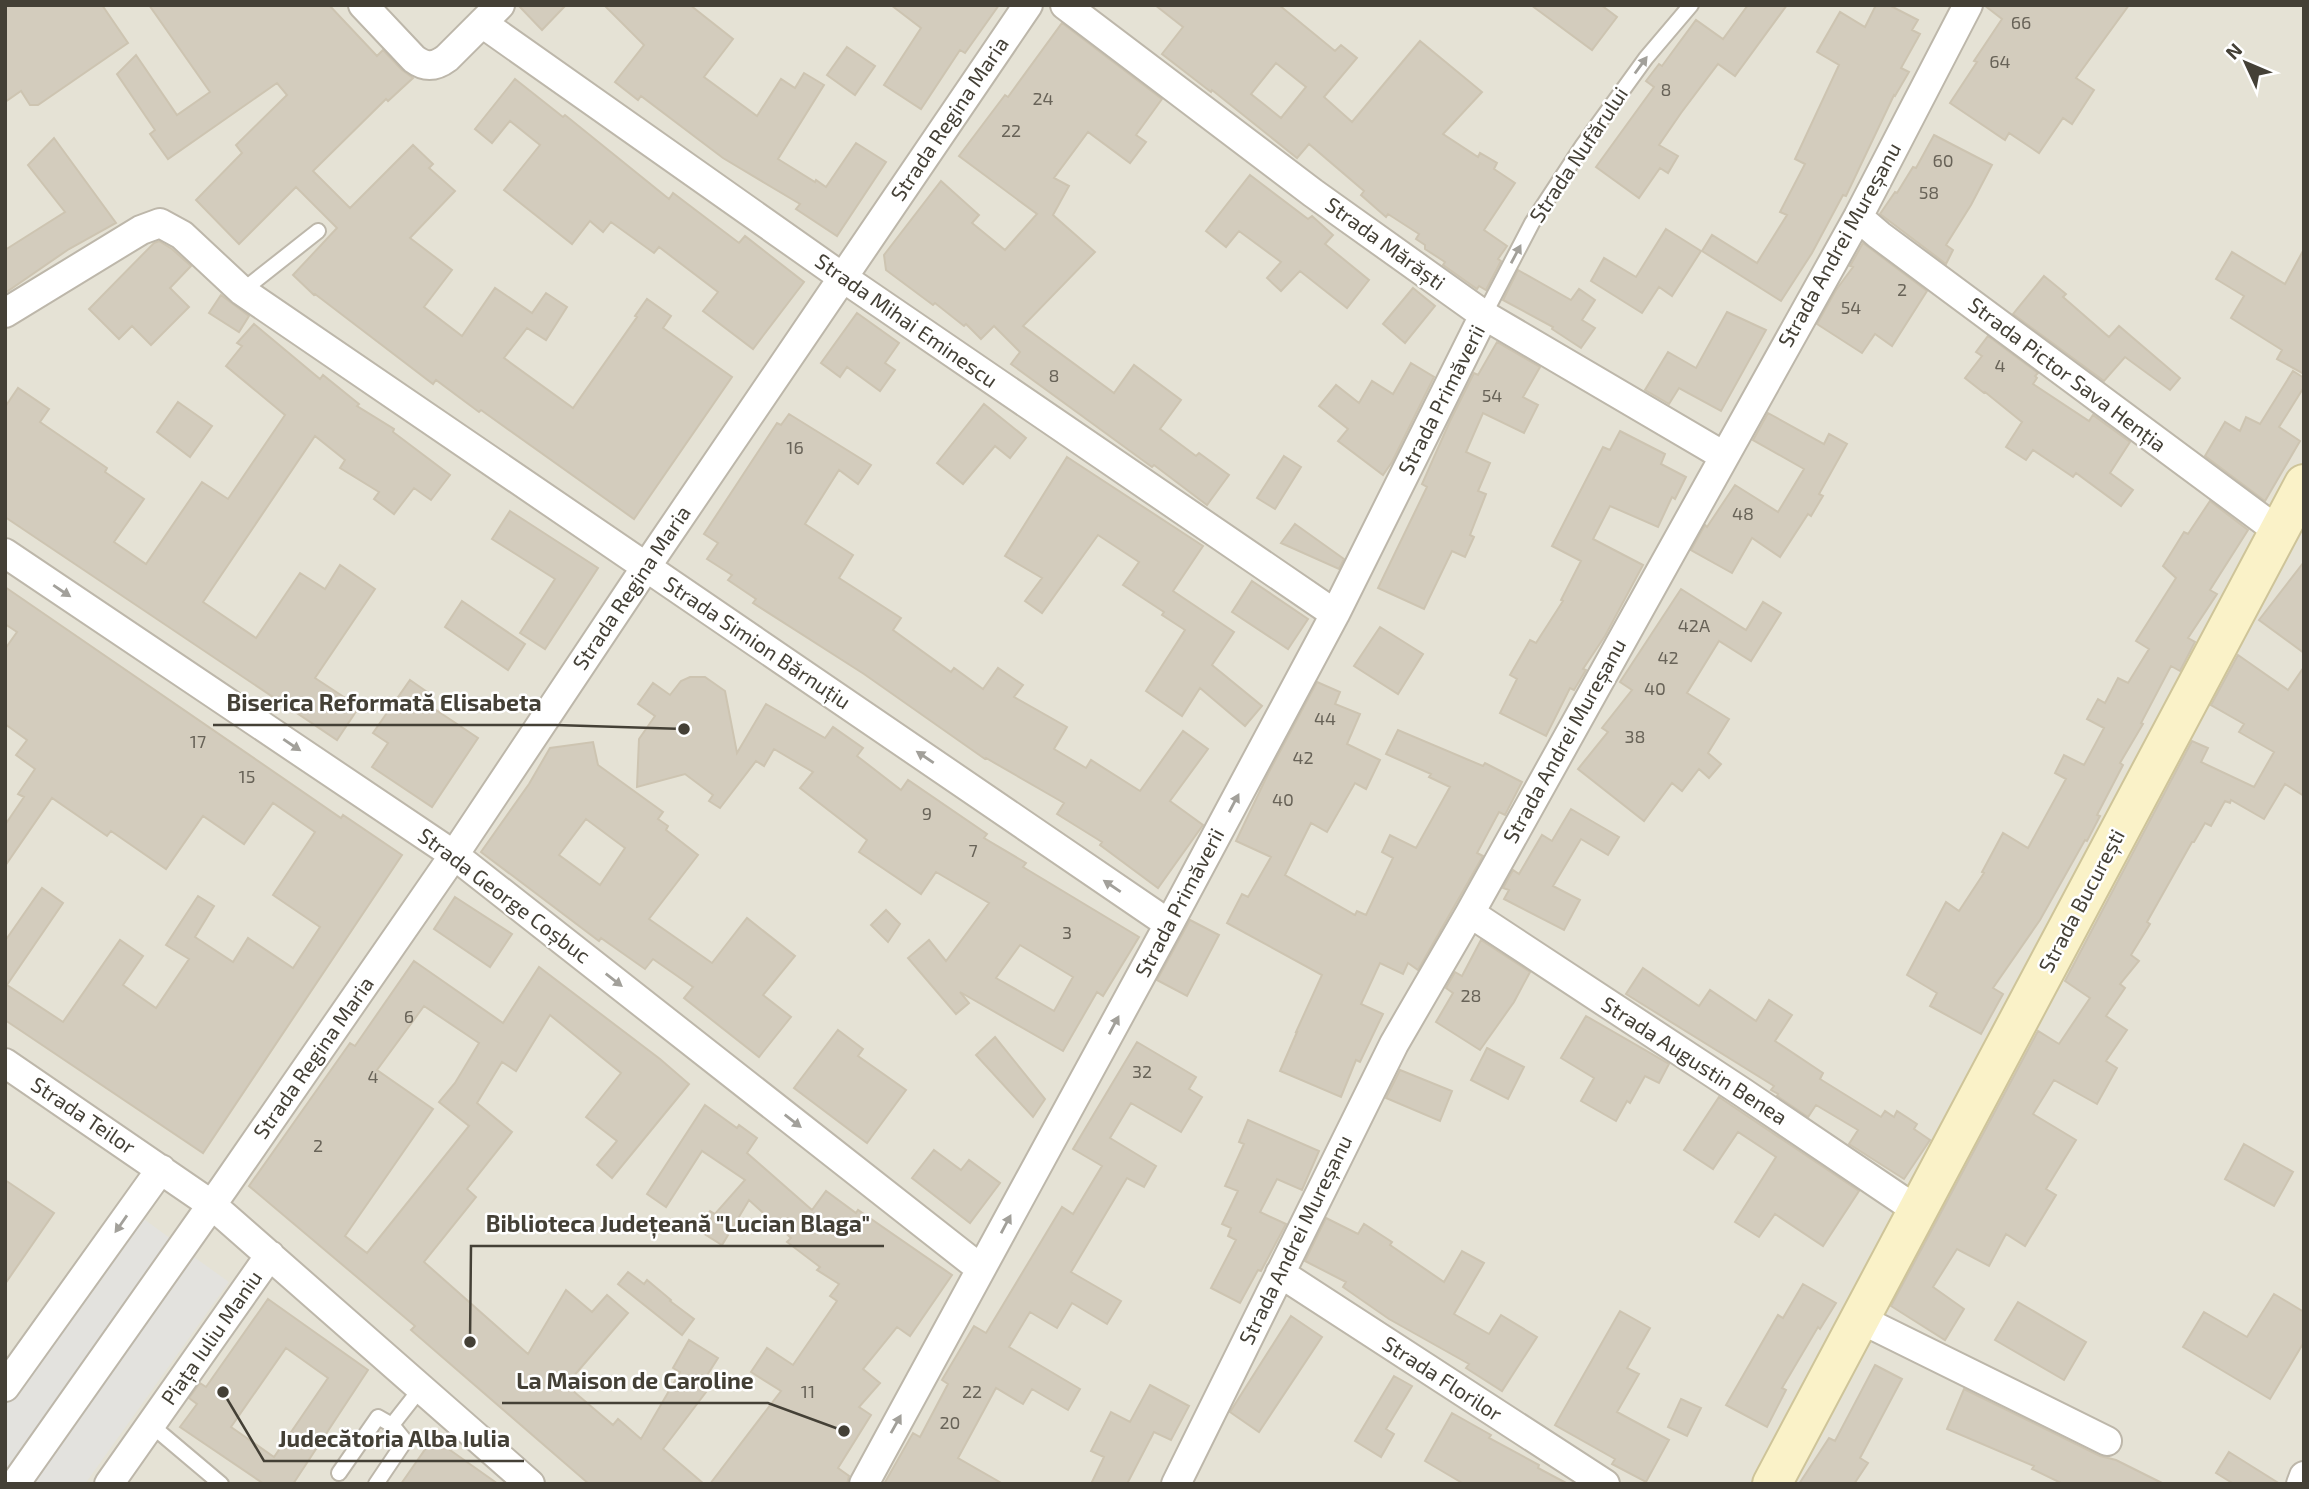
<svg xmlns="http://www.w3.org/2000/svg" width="2309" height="1489" viewBox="0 0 2309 1489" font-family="'Exo 2',sans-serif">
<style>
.residential{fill:#e5e2d5}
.parking{fill:#e3e2de}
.building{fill:#d3ccbd;stroke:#cdc4b1;stroke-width:2;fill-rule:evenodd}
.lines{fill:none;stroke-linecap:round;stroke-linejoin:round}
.lane-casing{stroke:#bdb7aa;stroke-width:18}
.street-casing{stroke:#bdb7aa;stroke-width:32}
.secondary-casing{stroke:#cec499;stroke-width:42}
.lane{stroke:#fff;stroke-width:14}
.street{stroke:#fff;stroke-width:28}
.secondary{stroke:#faf2c8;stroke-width:38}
.oneway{fill:#a2a09a}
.labels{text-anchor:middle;stroke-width:5;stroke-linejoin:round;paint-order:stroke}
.number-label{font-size:18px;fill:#686358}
.street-label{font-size:21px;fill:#444036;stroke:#fff}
.leader{fill:none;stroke:#444036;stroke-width:2.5}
.callout-dot{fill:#444036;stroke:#fff;stroke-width:2.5}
.callout-label{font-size:23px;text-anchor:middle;font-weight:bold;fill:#444036;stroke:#fff;stroke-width:5;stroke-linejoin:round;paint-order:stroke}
</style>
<rect width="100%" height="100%" fill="#f2efe7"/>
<path class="residential" d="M5 5H2304V1484H5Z"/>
<path class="parking" d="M140 1216 175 1242 5 1475V1404Z
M194 1257 229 1282 85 1484H32Z"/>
<path class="building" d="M5 5H102L128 43 38 105H30L21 91 5 102Z
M149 5H329L377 56 383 50 402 70 413 78 388 101 386 99 313 171 350 208 413 145 433 164 429 168 455 191 410 238 452 270 424 307 462 336 495 288 532 313 546 293 567 307 546 340 527 328 504 358 573 408 637 317 635 316 647 299 671 316 663 328 732 377 634 519 481 410 479 412 436 380 433 384 315 294 314 295 293 275 337 228 296 187 239 244 196 200 242 153 236 145 287 95 277 83 168 159 150 134 155 130 117 74 136 55 177 115 210 92Z
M518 5H566L542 30Z
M604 5H690L733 39 704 77 757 116 781 79 795 88 804 73 824 85 778 159 815 182 816 180 826 187 856 143 886 162 837 236 796 209 800 204 723 158 641 96 638 100 615 82 644 45Z
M891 5H999L965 53 960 50 921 109 884 85 921 28Z
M1155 5H1279L1335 51 1341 45 1357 58 1324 97 1352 122 1420 41 1482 92 1443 134 1478 157 1480 153 1497 163 1494 169 1515 183 1484 230 1507 246 1498 259 1501 261 1486 290 1479 286 1477 289 1443 265 1445 262 1425 249V245L1416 239 1419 234 1388 214 1386 217 1361 195 1364 191 1309 144 1297 158 1212 90 1211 92 1162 54 1183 27ZM1276 63 1306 87 1281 118 1251 94Z
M1531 5H1601L1617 17 1592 50Z
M1748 5H1787L1735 76 1718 64 1681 113 1659 145 1678 156 1668 173 1660 168 1639 198 1596 167 1654 87 1646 81 1659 64 1662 66 1696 20 1723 39Z
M1876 5H1889L1918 20 1912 30 1920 34 1901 68 1909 72 1895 96 1894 95 1846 196 1843 195 1812 253 1781 301 1702 251 1712 235 1757 263 1787 215 1780 212 1805 164 1795 159 1839 65 1817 52 1840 12 1865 27Z
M1984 5H2129L2076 78 2094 90 2072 124 2063 118 2039 153 2009 133 2005 140 1950 103 1977 62 1974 61 2002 19Z
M1062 23 1162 99 1136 135 1146 142 1130 163 1088 132 1054 178 1069 186 1053 215 1095 252 1023 326 1114 393 1134 365 1181 400 1160 429 1196 456 1199 453 1229 475 1207 505 1154 465 1152 467 1011 364 1020 352 994 326 981 339 966 324 964 326 935 303 933 305 886 270 884 255 941 181 979 215 972 223 1005 250 1037 214 959 156 1005 95 1008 97Z
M847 47 875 66 855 95 827 75Z
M515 79 563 117 565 115 669 199 673 193 739 243 745 236 804 282 753 349 703 311 718 292 659 247 654 253 611 222 603 232 590 221 572 244 504 190 540 145 510 121 492 143 475 129Z
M1934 135 1992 165 1971 205 1946 245 1953 250 1946 264 1880 214 1895 192 1897 193 1913 167 1916 168Z
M54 138 116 223 69 249 5 293V250L65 212 28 165Z
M1250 175 1308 219 1312 216 1333 235 1325 244 1369 280 1347 308 1300 271 1281 291 1267 278 1281 262 1239 231 1226 247 1206 231Z
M1666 229 1701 251 1672 296 1659 287 1642 313 1591 281 1604 258 1636 277Z
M159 241 172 249 191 266 170 288 189 307 151 345 132 326 119 339 89 309 154 243Z
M1863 243 1927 291 1892 346 1875 334 1862 353 1817 324 1836 290 1853 267 1850 266Z
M2304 249V374L2277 359 2282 350 2231 318 2244 296 2216 279 2232 252 2285 284Z
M1518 270 1571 300 1579 289 1595 300 1582 320 1595 328 1581 348 1552 329 1553 327 1503 300Z
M2044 276 2066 294 2063 297 2109 337 2119 326 2180 378 2170 390 2125 357 2104 381 2013 314Z
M1413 288 1435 306 1405 343 1383 324Z
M221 295 249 316 239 332 209 313Z
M1727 312 1766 330 1721 411 1679 388 1669 404 1645 390 1668 352 1696 368Z
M857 313 899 343 885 363 895 370 880 391 847 367 840 377 821 363Z
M254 324 320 379 323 375 359 404 357 406 394 429 393 432 450 475 431 500 414 488 394 514 374 499 379 492 340 468 345 460 315 436 203 602 256 638 300 573 325 589 340 565 375 589 315 678 359 707 337 740 5 517V407L18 388 49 409 40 422 107 468 105 472 144 499 114 542 146 564 202 482 228 499 285 415 226 366 242 346 237 343Z
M1988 336 2038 373 2035 376 2037 378 2033 384 2089 421 2093 415 2130 442 2110 473 2133 490 2121 506 2076 473 2073 477 2033 450 2026 460 2006 447 2022 422 1985 392 1984 393 1965 378 1982 356 1976 352Z
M1497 342 1540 367 1523 397 1538 405 1524 433 1483 413 1466 452 1490 463 1478 491 1486 494 1470 535 1474 537 1465 557 1452 551 1424 609 1378 588 1427 487 1422 484 1450 421 1474 373 1478 375Z
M1411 363 1434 377 1392 462 1383 475 1338 441 1348 429 1319 406 1336 385 1359 403 1372 381 1393 394Z
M2293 371 2304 378V387L2279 427 2300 441 2265 501 2205 456 2225 422 2240 431 2246 417 2260 424Z
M178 402 212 426 190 457 157 432Z
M984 404 1026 438 1010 458 995 446 963 484 937 463Z
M1768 413 1824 444 1829 434 1847 444 1819 494 1823 496 1811 516 1808 514 1780 557 1752 538 1732 573 1691 550 1705 525 1707 527 1735 485 1778 512 1804 469 1753 440Z
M789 414 871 465 858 484 839 470 805 524 853 555 839 578 901 618 893 630 951 672 954 668 983 689 998 668 1023 685 1014 697 1067 727 1054 749 1086 768 1091 760 1140 791 1183 731 1208 749 1170 801 1203 825 1158 888 1100 845 1102 842 1057 814 1064 803 986 758 985 759 864 674 753 603 756 599 728 580 732 575 707 559 718 543 704 534 777 423 781 425Z
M1620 431 1665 454 1661 464 1686 477 1675 499 1672 497 1658 527 1610 506 1593 539 1643 565 1605 636 1583 669 1586 670 1574 690 1570 688 1546 736 1500 713 1517 679 1510 675 1530 640 1536 643 1563 601 1561 600 1581 561 1552 546 1603 447 1610 450Z
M1284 456 1301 467 1275 509 1257 498Z
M1067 457 1203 546 1173 591 1234 632 1212 665 1262 706 1245 726 1200 688 1182 716 1146 691 1185 630 1162 615 1164 612 1123 585 1139 562 1098 535 1042 613 1025 601 1042 578 1005 556Z
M2210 501 2248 530 2210 590 2217 594 2188 638 2195 642 2180 671 2171 666 2141 723 2143 724 2120 763 2123 765 2097 815 2100 816 2087 841 2085 840 2040 920 1993 988 2003 994 1981 1034 1930 1006 1937 993 1907 975 1946 902 1959 911 1984 873 1982 872 2003 833 2028 848 2066 779 2055 773 2064 755 2084 765 2104 728 2087 719 2098 699 2105 703 2118 678 2128 683 2149 649 2136 641 2176 578 2163 566 2184 532 2188 534Z
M510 511 598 568 545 649 520 633 555 579 492 539Z
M1295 524 1344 559 1339 569 1281 543Z
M2304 562V653L2259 620Z
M1252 581 1308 619 1288 649 1232 612Z
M5 587 341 818 343 815 402 855 203 1153 5 1020V941L42 888 63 903 7 985 63 1022 120 940 143 956 123 985 156 1008 189 959 166 945 198 896 214 906 195 937 233 962 248 938 293 968 320 927 273 895 315 832 273 803 244 844 203 816 166 869 111 831 107 836 52 798 5 866V825L24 797 18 794 35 769 16 755 27 740 5 724V649L17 632 5 624Z
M1681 589 1746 630 1763 602 1781 613 1751 661 1719 641 1687 693 1729 719 1708 753 1721 764 1709 778 1699 769 1682 791 1672 783 1644 821 1578 769 1608 732 1602 728 1632 690 1620 682Z
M462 601 525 644 508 670 445 627Z
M1380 627 1423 654 1398 694 1354 666Z
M2238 655 2288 690 2304 667V796L2285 784 2264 819 2231 800 2230 803 2225 801 2211 826 2205 823 2194 842H2192L2147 922 2150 924 2131 955 2139 961 2120 984 2125 988 2106 1016 2127 1030 2106 1061 2117 1068 2097 1104 2054 1080 2033 1114 2076 1140 2046 1189 2056 1195 2025 1246 2006 1234 1989 1266 1957 1249 1933 1287 1964 1309 1945 1340 1891 1306 2038 1031 2059 1044 2090 998 2065 981 2192 741 2208 748 2201 762 2254 787 2274 752 2239 732 2244 724 2211 705Z
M690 677H705L725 691 737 753 766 704 825 738 833 727 863 748 857 756 901 790 908 780 987 834 984 838 1026 863 1023 867 1139 937 1103 996 1097 992 1063 1051 960 992 969 1003 956 1014 908 958 929 940 946 961 989 903 936 872 921 894 859 852 867 840 800 788 813 772 774 749 764 766 756 761 720 808 709 801 713 795 685 774 637 787 639 739 655 716 638 704 653 683 670 695 681 681ZM1020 945 1073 977 1054 1011 996 978Z
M410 680 430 694 424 702 478 738 432 807 372 767 388 743 373 733Z
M1317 682 1340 692 1335 704 1360 714 1347 744 1380 760 1366 789 1355 783 1327 832 1311 823 1285 875 1355 915 1357 911 1366 915 1393 858 1382 852 1390 835 1416 848 1450 787 1429 777 1431 774 1386 754 1398 730 1483 766 1485 763 1522 782 1505 815 1499 812 1477 853 1483 856 1418 970 1408 963 1403 974 1380 963 1361 1004 1383 1014 1360 1062 1356 1060 1341 1097 1280 1071 1297 1032H1296L1322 975 1227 923 1242 894 1248 897 1271 857 1236 841 1268 774Z
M593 742 598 765 663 812 658 819 668 826 666 830 698 855 649 919 712 963 747 918 795 956 763 995 791 1017 759 1057 684 998 693 987 653 959 645 969 601 938 599 941 481 852 529 784 550 748ZM586 819 625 848 600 885 559 855Z
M1571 809 1619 837 1608 855 1581 839 1553 886 1580 900 1564 930 1504 899 1509 890 1503 888 1513 870 1519 874 1542 835 1552 841Z
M455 897 512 934 490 967 434 929Z
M886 910 900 924 888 942 871 925Z
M1190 920 1219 935 1187 996 1157 980Z
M1481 940 1530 972 1514 1002 1480 1050 1436 1022 1453 993 1446 988 1455 972 1462 976Z
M414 961 503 1023 539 967 660 1059 689 1084 612 1178 597 1165 617 1141 586 1117 621 1073 550 1015 516 1071 502 1062 477 1103 512 1132 467 1189 476 1197 424 1262 528 1354 566 1290 592 1312 607 1295 628 1313 566 1385 613 1425 618 1419 641 1439 680 1372 673 1368 689 1340 718 1358 699 1388 706 1392 663 1449 704 1484H589L411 1330 415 1326 249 1186 350 1043 355 1046ZM424 1006 479 1043 455 1083 439 1102 469 1126 367 1253 345 1236 433 1109 377 1070Z
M1643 968 1699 1006 1710 990 1756 1021 1769 1000 1792 1015 1775 1041 1823 1073 1820 1079 1881 1117 1885 1111 1894 1117 1897 1111 1917 1124 1914 1129 1930 1140 1904 1179 1849 1144 1858 1130 1816 1105 1808 1117 1777 1096 1778 1094 1771 1090 1774 1086 1626 994Z
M1586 1016 1669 1064 1659 1083 1645 1076 1630 1103 1627 1101 1616 1121 1581 1101 1594 1078 1561 1058Z
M838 1030 863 1049 858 1056 906 1090 867 1143 794 1088Z
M995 1037 1045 1099 1033 1117 976 1055Z
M1137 1042 1196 1077 1189 1089 1202 1097 1181 1132 1131 1103 1110 1138 1156 1166 1144 1187 1127 1178 1071 1272 1121 1301 1107 1324 1072 1303 1057 1328 1030 1312 1009 1347 1080 1389 1068 1410 1032 1389 1023 1404 996 1388 958 1458 1003 1484H884L913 1433 920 1437 948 1384 942 1380 974 1326 986 1333 1062 1207 1073 1214 1102 1166 1073 1149Z
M1487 1048 1524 1067 1508 1099 1471 1080Z
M1400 1070 1452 1091 1440 1121 1386 1098Z
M1719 1097 1859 1191 1823 1246 1775 1214 1759 1237 1735 1222 1776 1157 1738 1132 1713 1169 1684 1150Z
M705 1105 737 1128 739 1125 757 1138 747 1153 812 1210 826 1191 856 1213 858 1210 952 1275 910 1336 897 1327 863 1369 880 1383 859 1407 871 1415 838 1468 849 1476 847 1484H710L781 1391 751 1372 767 1348 793 1365 837 1301 830 1296 839 1284 817 1270 820 1267 787 1242 791 1238 749 1200 722 1245 698 1230 710 1211 715 1214 745 1180 702 1151 666 1207 647 1194Z
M1248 1120 1319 1151 1302 1190 1277 1179 1260 1212 1286 1224 1261 1271 1258 1270 1240 1303 1211 1288 1236 1240 1228 1236 1231 1228 1222 1224 1238 1191 1225 1186 1244 1144 1239 1142Z
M2244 1144 2293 1172 2274 1206 2225 1179Z
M934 1150 961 1170 969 1160 1000 1183 970 1223 912 1178Z
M5 1180 54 1213 5 1284Z
M1326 1218 1358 1234 1364 1224 1392 1242 1390 1245 1444 1282 1462 1251 1484 1263 1454 1314 1489 1334 1501 1315 1537 1337 1502 1391 1466 1368 1469 1364 1389 1319 1343 1287 1346 1282 1305 1261Z
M628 1272 644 1284 647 1280 671 1300 670 1301 694 1319 682 1335 618 1284Z
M1803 1284 1836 1303 1820 1329 1818 1327 1782 1388 1786 1390 1767 1427 1726 1405 1778 1315 1783 1318Z
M2274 1294 2304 1312V1342L2270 1399 2183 1347 2204 1312 2247 1337Z
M268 1299 368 1370 293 1484H264L180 1427 197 1404 189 1398 200 1383 206 1387ZM286 1348 328 1378 274 1457 231 1427Z
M2018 1302 2086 1342 2064 1380 1995 1340Z
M1620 1311 1650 1328 1627 1368 1639 1374 1617 1412 1669 1440 1646 1482 1612 1464 1615 1459 1555 1425Z
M1291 1316 1322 1337 1259 1432 1230 1412Z
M1875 1365 1902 1379 1860 1458 1868 1463 1854 1484H1799L1829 1438 1835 1441Z
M1394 1376 1412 1386 1386 1429 1394 1434 1381 1457 1355 1441Z
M1150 1385 1189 1406 1171 1440 1154 1432 1127 1484H1091L1104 1457 1091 1451 1111 1412 1130 1422Z
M1964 1389 2100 1456 2116 1460 2164 1484H2063L2032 1469 2034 1466 1947 1429Z
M1681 1399 1701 1408 1687 1436 1668 1427Z
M1452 1413 1491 1435 1489 1438 1539 1465 1538 1468 1568 1484H1464L1425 1461Z
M433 1438 498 1484H401Z
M2229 1452 2280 1484H2234L2216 1473Z"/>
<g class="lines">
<defs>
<path id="lane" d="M242 291 318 231
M1484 315 1532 223 1583 145 1646 58 1691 5
M151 1425 221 1484
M339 1473 378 1417 392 1425 421 1388
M376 1484 405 1441 392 1425"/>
<path id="street" d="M363 5 414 59C426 68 435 67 447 58L500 5
M1065 5 1313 193 1484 315 1724 456
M482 23 842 277 1335 614
M1858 217 1879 235 2278 531
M5 313 141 230 160 223 182 235 242 291 1169 924
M5 553 454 855 981 1269
M1470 913 1742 1092 1918 1211
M5 1063 212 1205 530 1484
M1280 1273 1605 1484
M1860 1319 2107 1441
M5 1387 161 1169
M15 1484 225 1186 454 855 646 567 1028 5
M109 1484 270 1255
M864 1484 1169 924 1335 614 1484 315
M1176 1484 1394 1044 1470 913 1858 217 1968 5
M2301 1484 2304 1476"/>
<path id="secondary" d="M1772 1484 2304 484"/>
</defs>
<use href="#lane" class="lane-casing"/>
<use href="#street" class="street-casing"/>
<use href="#secondary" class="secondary-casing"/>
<use href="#lane" class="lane"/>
<use href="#street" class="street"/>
<use href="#secondary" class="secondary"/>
</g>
<defs><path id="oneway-solid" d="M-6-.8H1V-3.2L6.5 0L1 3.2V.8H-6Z" transform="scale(1.75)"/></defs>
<g class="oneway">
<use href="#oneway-solid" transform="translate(1641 65) rotate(-54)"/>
<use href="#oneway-solid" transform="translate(1516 254) rotate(-62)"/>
<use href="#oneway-solid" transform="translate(62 591) rotate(34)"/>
<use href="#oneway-solid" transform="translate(292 745) rotate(34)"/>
<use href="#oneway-solid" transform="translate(925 757) rotate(-146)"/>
<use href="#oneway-solid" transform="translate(1234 803) rotate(-62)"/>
<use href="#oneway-solid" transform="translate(1112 886) rotate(-146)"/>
<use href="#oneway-solid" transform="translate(614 980) rotate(38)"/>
<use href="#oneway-solid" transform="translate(1114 1025) rotate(-62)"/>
<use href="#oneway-solid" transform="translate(793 1121) rotate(38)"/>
<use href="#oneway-solid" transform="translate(121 1224) rotate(125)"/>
<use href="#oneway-solid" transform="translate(1006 1224) rotate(-62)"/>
<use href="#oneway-solid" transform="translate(896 1424) rotate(-61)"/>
</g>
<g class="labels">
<g class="number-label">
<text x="2021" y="29">66</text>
<text x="2000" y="68">64</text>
<text x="1666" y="96">8</text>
<text x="1043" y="105">24</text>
<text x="1011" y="137">22</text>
<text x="1943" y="167">60</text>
<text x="1929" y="199">58</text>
<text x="1902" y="296">2</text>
<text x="1851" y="314">54</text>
<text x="2000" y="372">4</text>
<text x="1054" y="382">8</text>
<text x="1492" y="402">54</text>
<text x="795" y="454">16</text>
<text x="1743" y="520">48</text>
<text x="1694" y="632">42A</text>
<text x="1668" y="664">42</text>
<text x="1655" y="695">40</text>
<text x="1325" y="725">44</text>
<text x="1635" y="743">38</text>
<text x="198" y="748">17</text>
<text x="1303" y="764">42</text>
<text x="247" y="783">15</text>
<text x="1283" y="806">40</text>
<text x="927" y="820">9</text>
<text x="973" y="857">7</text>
<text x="1067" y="939">3</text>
<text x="1471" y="1002">28</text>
<text x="409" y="1023">6</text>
<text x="1142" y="1078">32</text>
<text x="373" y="1083">4</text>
<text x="318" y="1152">2</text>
<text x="808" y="1398">11</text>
<text x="972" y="1398">22</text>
<text x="950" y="1429">20</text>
</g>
<g class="street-label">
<text transform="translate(950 119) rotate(-56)" y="7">Strada Regina Maria</text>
<text transform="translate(1579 155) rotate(-56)" y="7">Strada Nufărului</text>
<text transform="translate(1385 244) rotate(36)" y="7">Strada Mărăști</text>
<text transform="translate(1840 245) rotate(-61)" y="7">Strada Andrei Mureșanu</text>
<text transform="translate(906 321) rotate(35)" y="7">Strada Mihai Eminescu</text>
<text transform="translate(2067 375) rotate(37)" y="7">Strada Pictor Sava Henția</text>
<text transform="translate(1442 400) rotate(-63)" y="7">Strada Primăverii</text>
<text transform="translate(632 588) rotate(-56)" y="7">Strada Regina Maria</text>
<text transform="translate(757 643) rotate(34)" y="7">Strada Simion Bărnuțiu</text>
<text transform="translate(1565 741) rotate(-61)" y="7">Strada Andrei Mureșanu</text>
<text transform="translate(504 896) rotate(37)" y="7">Strada George Coșbuc</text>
<text transform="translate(2082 901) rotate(-62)" y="7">Strada București</text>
<text transform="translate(1180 903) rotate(-62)" y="7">Strada Primăverii</text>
<text transform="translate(314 1058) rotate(-55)" y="7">Strada Regina Maria</text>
<text transform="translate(1694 1061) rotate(33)" y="7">Strada Augustin Benea</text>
<text transform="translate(83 1116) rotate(34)" y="7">Strada Teilor</text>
<text transform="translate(1296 1240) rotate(-64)" y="7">Strada Andrei Mureșanu</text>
<text transform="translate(212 1338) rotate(-55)" y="7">Piața Iuliu Maniu</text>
<text transform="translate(1442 1379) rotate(33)" y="7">Strada Florilor</text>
</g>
</g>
<path class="leader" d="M684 729L556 725H213M470 1342L471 1246H884M844 1431L768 1403H502M223 1392L264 1461H524"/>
<g class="callout-dot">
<circle cx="684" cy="729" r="7"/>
<circle cx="470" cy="1342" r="7"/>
<circle cx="844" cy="1431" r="7"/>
<circle cx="223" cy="1392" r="7"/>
</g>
<g class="callout-label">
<text x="384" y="711">Biserica Reformată Elisabeta</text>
<text x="678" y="1232">Biblioteca Județeană "Lucian Blaga"</text>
<text x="635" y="1389">La Maison de Caroline</text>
<text x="394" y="1447">Judecătoria Alba Iulia</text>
</g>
<rect width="2309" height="1489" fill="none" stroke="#444036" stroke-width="14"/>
<g transform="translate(2246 63) rotate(314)" stroke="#ffffff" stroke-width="5" paint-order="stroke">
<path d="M0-5L12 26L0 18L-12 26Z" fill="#444036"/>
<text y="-10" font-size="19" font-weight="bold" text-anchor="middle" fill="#444036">N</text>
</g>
</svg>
